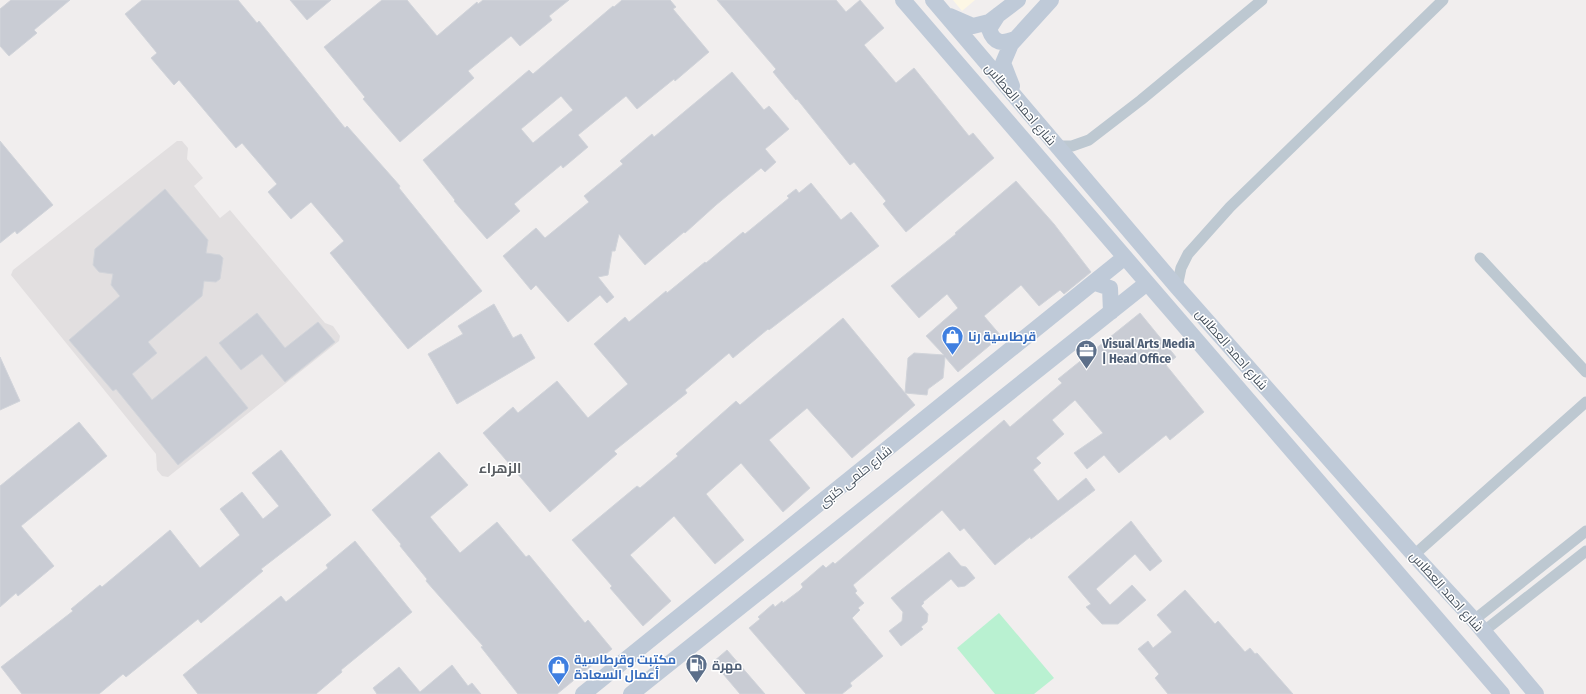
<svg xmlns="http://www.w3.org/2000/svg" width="1586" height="694" viewBox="0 0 1586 694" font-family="'Fira Sans Condensed',Cairo,sans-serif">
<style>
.commercial{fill:#fdf7e5}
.education{fill:#e2dfe0}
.green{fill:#b9f1d1}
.building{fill:#c9ccd4;stroke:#d1d4da;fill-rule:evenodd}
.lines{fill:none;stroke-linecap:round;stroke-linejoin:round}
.street{stroke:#bdc8d1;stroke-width:11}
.secondary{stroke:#bfcad8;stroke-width:16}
.labels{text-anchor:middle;stroke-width:3;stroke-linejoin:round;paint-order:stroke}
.street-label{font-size:13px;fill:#45505c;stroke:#fff}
.shop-label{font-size:13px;font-weight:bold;fill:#366cbe;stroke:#fff;text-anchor:start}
.service-label{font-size:13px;font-weight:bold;fill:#4e5e75;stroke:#fff;text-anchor:start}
.neighbourhood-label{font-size:14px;font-weight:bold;fill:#5a5e63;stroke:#fff}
</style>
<rect width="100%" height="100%" fill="#f1eeee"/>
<path class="commercial" d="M953 0H975L962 11Z"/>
<path class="education" d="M177 141H182L188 148 187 159 203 178 194 186 220 218 230 210 325 323 333 326 340 336 339 341 168 477 162 476 157 470 156 454 11 275 13 270Z"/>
<path class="green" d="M999 613 1054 678 1034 694H995L957 648Z"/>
<path class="building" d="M11 0H70L34 30 37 33 9 56 0 46V9Z
M142 0H238L257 23 259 21 345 128 347 126 400 186 399 188 482 291 408 349 330 253 344 241 311 202 291 219 268 192 277 184 242 143 236 148 179 80 174 85 151 58 157 53 125 14Z
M290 0H331L307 20Z
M382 0H407L437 36 477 2 478 4 483 0H569L549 16 552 20 520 46 511 36 468 71 474 78 400 142 363 99 365 97 324 47Z
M622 0H670L676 7 673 9 709 52 675 81 674 79 637 109 626 96 578 135 588 147 563 168 561 165 514 204 520 211 487 239 454 201 455 200 423 160 529 70 533 74 613 6 614 7ZM561 96 573 110 533 143 521 129Z
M717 0H836L846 12 860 0 884 28 864 45 896 83 914 68 969 136 973 133 994 158 906 232 883 204 886 201 854 162 850 165 797 99 796 100 773 72 776 69Z
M732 72 764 110 769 106 789 129 765 149 776 162 765 172 761 168 716 205 685 233 684 232 645 265 619 234 615 251H612L608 275 598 277 614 297 607 303 600 295 568 322 536 285 531 290 503 256 536 228 545 238 589 202 584 196 623 164 620 161 652 134 654 137Z
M0 141 53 205 17 234 15 231 0 243Z
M1016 181 1054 224 1091 272 1064 294 1060 290 1039 306 1021 285 984 316 1001 336 958 372 945 357 943 378 928 389 927 395 905 393 915 405 852 458 807 408 769 440 810 488 783 512 741 463 706 494 744 540 715 564 674 516 630 555 671 601 643 626 610 588 612 586 572 540 637 486 640 488 678 456 676 454 736 401 740 405 843 318 905 393 908 358 914 353 944 355 926 336 958 308 947 294 919 318 891 286 956 234 955 233Z
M811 183 841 220 851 212 879 246 769 330 768 329 733 358 729 353 685 390 687 393 614 451 617 454 550 512 483 433 513 407 518 413 557 381 588 418 628 384 594 344 625 317 629 322 666 291 667 293 705 262 706 263 743 232 745 234 789 198 787 196 796 189 799 193Z
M165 189 208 240 206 253 220 255 223 258 220 279 216 282 204 281 202 296 148 342 157 353 132 374 152 400 206 356 248 408 178 465 116 389 113 391 69 340 120 296 111 285 113 274 99 272 93 265 95 249Z
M494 304 513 338 521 334 535 358 457 404 428 354 463 334 458 326Z
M257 313 285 348 318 322 335 342 285 382 262 354 241 370 219 343Z
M1140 313 1176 357 1166 365 1204 412 1170 440 1166 435 1119 473 1104 455 1087 469 1074 453 1103 433 1075 400 1052 420 1064 434 1036 458 1041 463 1033 470 1058 501 1086 478 1095 490 1031 539 1030 537 995 565 964 528 960 531 942 510 853 585 857 591 855 593 864 603 858 608 860 610 852 618 883 656 850 683 852 686 842 694H806L749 628 760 619 758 617 773 604 775 607 782 601 783 603 799 591 803 587 801 584 823 565 826 568 833 562 835 564 1004 420 1010 427 1062 383 1058 379Z
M0 357 20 401 0 410Z
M79 422 107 456 21 526 54 566 18 596 16 593 0 607V486Z
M281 450 331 515 261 569 263 571 201 623 198 619 126 677 123 674 99 694H22L1 667 73 611 71 609 100 585 102 587 170 530 200 568 240 535 220 509 242 492 263 519 279 506 252 473Z
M439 452 468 485 430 517 460 553 497 522 526 557 529 555 585 623 588 620 612 649 557 694H518L481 647 483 646 426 581 427 579 400 546 401 544 372 510Z
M1131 521 1162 561 1150 571 1135 554 1096 589 1110 605 1132 585 1146 600 1118 624H1102L1086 607 1091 604 1068 577Z
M355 541 412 612 341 670 342 672 316 694H198L183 675 281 596 286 602 328 568 326 565Z
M949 552 961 566 966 567 975 578 965 586 958 587 951 579 923 602 924 603 921 606 928 614 927 622 921 627 923 629 901 646 889 631 902 621 903 612 891 598Z
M1185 590 1215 624 1218 621 1245 652 1250 648 1255 654 1257 653 1293 694H1168L1155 678 1159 674 1138 649 1148 641 1153 648 1172 632 1157 615Z
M727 650 765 694H740L713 662Z
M452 665 468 686 472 683 481 694H377L373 688 399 667 420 692Z"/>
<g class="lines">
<path class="street" d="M1056 146H1072L1089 140 1141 100 1262 0
M1480 258 1586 372
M1177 287 1181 268 1188 254 1230 207 1443 0
M1414 555 1586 402
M1474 620 1586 531
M1484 631 1586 551"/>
<path class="secondary" d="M903 0 1502 694
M933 0 1177 287 1414 555 1474 620 1536 694
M998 15 989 29C994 44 1002 44 1015 39
M950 16 973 26 989 22 1018 0
M1012 86 1003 63 1011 44 1051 0
M1095 283 1110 288 1111 312
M583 694 1125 257
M631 694 1147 283"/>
</g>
<defs>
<symbol id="shop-pin" viewBox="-11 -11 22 30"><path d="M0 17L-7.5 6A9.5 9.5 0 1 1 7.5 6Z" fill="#3f7fe0" stroke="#fff"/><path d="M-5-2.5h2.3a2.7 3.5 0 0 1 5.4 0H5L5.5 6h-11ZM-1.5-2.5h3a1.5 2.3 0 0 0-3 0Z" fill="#fff"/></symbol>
<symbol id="office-pin" viewBox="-11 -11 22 30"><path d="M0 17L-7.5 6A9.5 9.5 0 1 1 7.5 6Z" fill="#5c6f8a" stroke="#fff"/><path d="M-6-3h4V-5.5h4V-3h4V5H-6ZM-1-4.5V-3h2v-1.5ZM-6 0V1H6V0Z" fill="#fff"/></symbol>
<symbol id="fuel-pin" viewBox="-11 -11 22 30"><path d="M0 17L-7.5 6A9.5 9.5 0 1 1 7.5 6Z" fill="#5c6f8a" stroke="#fff"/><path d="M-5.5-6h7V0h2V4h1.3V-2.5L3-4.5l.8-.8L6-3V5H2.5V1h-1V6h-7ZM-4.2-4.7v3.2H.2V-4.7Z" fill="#fff"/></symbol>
</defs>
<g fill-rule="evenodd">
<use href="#shop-pin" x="940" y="324" width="25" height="34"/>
<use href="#office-pin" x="1074" y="338" width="25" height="34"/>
<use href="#fuel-pin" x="684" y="652" width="25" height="34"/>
<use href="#shop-pin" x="546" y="654" width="25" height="34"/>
</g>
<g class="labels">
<g class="street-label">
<text transform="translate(1021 104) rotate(50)" y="5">شارع احمد العطاس</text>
<text transform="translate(1232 349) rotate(49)" y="5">شارع احمد العطاس</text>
<text transform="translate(855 476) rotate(-39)" y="5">شارع حلمى كتبى</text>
<text transform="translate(1447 591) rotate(48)" y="5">شارع احمد العطاس</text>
</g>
<g class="shop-label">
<text x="968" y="341">قرطاسية رنا</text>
<text x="574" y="664">مكتبت وقرطاسية<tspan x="574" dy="15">أعمال السعادة</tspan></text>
</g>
<g class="service-label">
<text x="1102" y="348">Visual Arts Media<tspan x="1102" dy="15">| Head Office</tspan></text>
<text x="712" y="670">مهرة</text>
</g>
<g class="neighbourhood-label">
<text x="500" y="473">الزهراء</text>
</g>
</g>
</svg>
